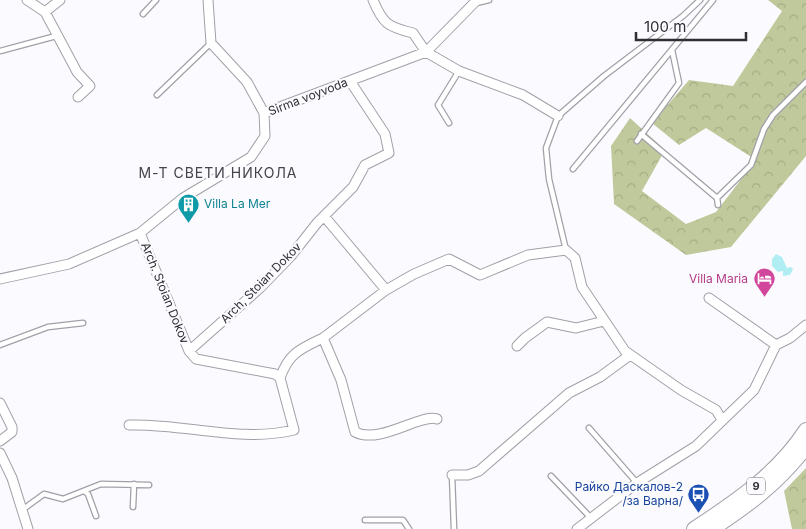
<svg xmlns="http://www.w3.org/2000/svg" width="806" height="529" viewBox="0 0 806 529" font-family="Inter,sans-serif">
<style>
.forest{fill:url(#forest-crowns)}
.water{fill:#b0eef3}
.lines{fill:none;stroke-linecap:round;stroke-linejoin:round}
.service-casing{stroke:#a0a0a8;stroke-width:7}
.minor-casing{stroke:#a0a0a8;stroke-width:11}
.trunk-casing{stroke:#a0a0a8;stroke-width:16}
.service{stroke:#fff;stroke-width:4.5}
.minor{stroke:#fff;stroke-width:9}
.trunk{stroke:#fff;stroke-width:14}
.labels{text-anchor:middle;stroke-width:4.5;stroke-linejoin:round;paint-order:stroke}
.shield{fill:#fbfbff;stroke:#6c6c70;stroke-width:1}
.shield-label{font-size:11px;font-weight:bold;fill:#2f2f32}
.street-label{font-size:12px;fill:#2f2f32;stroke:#fbfbff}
.culture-label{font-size:12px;fill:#0d838f;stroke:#fbfbff;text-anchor:start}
.hotel-label{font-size:12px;fill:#b23c85;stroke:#fbfbff;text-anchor:end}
.transit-label{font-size:12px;fill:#164399;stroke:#fbfbff;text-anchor:end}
.neighbourhood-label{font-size:14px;letter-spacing:1px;fill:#44454b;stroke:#fbfbff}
</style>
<defs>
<pattern id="forest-crowns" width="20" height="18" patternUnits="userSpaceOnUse" patternTransform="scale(1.25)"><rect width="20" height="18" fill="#c0c99b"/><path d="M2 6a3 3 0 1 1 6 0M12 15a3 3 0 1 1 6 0" fill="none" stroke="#a5ad86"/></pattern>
</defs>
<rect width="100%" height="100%" fill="#fbfbff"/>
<path class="forest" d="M768 0H806V156L731 247 686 255 614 204 611 146 630 118 665 150 642 191 686 224 716 212 756 160 706 128 679 145 652 123 689 80 733 86 782 11Z
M806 468V529H792L784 491Z"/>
<path class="water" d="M776 254 782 257 787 268 791 267 793 269 790 275 783 276V271L778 272 772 266V259Z"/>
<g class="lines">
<defs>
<path id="service" d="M476 3 489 0
M143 14 156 0
M0 51 56 36
M157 95 211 43
M449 123 438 105 459 71
M641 134 717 198 718 205
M637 141 679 83 672 50
M573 169 713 0
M717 198 751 165 764 129 773 115 806 82
M566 250 549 179 546 148 558 116 604 76 683 16 700 0
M0 345 48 327 83 323
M589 428 637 483
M452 475 454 529
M551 476 591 518
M84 491 88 494 96 516
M133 507 134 484
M22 510 44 494 63 499 101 484 149 485
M365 520H403L409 529"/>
<path id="minor" d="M27 0 45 12 60 0
M208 0 211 43 247 82 264 113
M373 0C383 24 388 27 413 33L426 52 459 71 523 95 558 116
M45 12 77 72 90 86 78 97
M324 216 386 290
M0 279 69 264 140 233 183 198 251 157 265 136 264 113 426 52 477 0
M709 298 776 345
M517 346 525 338 547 322 576 328 604 321
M189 351 260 288 291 256 317 223 353 187 365 165 389 153 385 134 350 81
M280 378C289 353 300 349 323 338
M0 403 12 427V432L0 441
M437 419C421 413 380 445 355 432L341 380 323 338 386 290 414 274 449 259 480 275 528 255 566 250 575 258 582 287 625 351 681 390 716 410 722 420
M129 425C184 423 239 443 294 430L280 378 275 374 196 359 189 351 140 233
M0 453 12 478 28 529
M452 475H468L479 471 569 393 600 377 630 355
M577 529 637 483 696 446 754 390 776 345 790 338 806 325"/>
<path id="trunk" d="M694 529C737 501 777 474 806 430
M712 529C750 504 778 483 806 447"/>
</defs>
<use href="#service" class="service-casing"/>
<use href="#minor" class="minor-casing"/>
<use href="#trunk" class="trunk-casing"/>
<use href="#service" class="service"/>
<use href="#minor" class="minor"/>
<use href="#trunk" class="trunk"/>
</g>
<defs>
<symbol id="building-pin" viewBox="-11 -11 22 30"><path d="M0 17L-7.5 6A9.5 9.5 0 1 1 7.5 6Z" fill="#0f9aa8" stroke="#fbfbff"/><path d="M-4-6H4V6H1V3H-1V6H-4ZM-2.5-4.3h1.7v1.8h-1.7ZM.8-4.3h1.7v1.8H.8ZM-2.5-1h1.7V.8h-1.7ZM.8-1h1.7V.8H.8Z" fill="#fff"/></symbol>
<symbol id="hotel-pin" viewBox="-11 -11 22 30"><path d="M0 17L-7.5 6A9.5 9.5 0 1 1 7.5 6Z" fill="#d1479c" stroke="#fbfbff"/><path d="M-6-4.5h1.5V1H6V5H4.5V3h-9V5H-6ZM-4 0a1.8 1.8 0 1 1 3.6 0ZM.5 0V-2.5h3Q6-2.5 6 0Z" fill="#fff"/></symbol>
<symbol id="bus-pin" viewBox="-11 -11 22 30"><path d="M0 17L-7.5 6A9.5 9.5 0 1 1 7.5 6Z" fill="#1a4fb4" stroke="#fbfbff"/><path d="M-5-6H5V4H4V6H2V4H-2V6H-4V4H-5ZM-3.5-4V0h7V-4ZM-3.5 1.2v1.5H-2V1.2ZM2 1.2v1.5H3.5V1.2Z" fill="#fff"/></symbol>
</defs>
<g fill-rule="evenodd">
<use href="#building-pin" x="176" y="192" width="25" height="34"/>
<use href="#hotel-pin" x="752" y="266" width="25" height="34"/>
<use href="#bus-pin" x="686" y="482" width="25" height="34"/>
</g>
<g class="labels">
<rect class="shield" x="747" y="477.5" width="18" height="17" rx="4"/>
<g class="shield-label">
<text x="756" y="490">9</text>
</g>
<g class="street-label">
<text transform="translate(308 97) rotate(-21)" y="4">Sirma voyvoda</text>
<text transform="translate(261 283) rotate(-45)" y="4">Arch, Stoian Dokov</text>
<text transform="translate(165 293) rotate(68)" y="4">Arch. Stoian Dokov</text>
</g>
<g class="culture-label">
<text x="204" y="208">Villa La Mer</text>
</g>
<g class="hotel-label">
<text x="748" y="283">Villa Maria</text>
</g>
<g class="transit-label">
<text x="683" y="491">Райко Даскалов-2<tspan x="683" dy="14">/за Варна/</tspan></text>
</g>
<g class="neighbourhood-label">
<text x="218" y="178">М-Т СВЕТИ НИКОЛА</text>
</g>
</g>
<path d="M636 32v8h110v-8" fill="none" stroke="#2f2f32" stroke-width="2.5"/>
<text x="644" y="32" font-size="15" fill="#2f2f32" stroke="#fbfbff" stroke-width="4" paint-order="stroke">100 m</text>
</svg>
